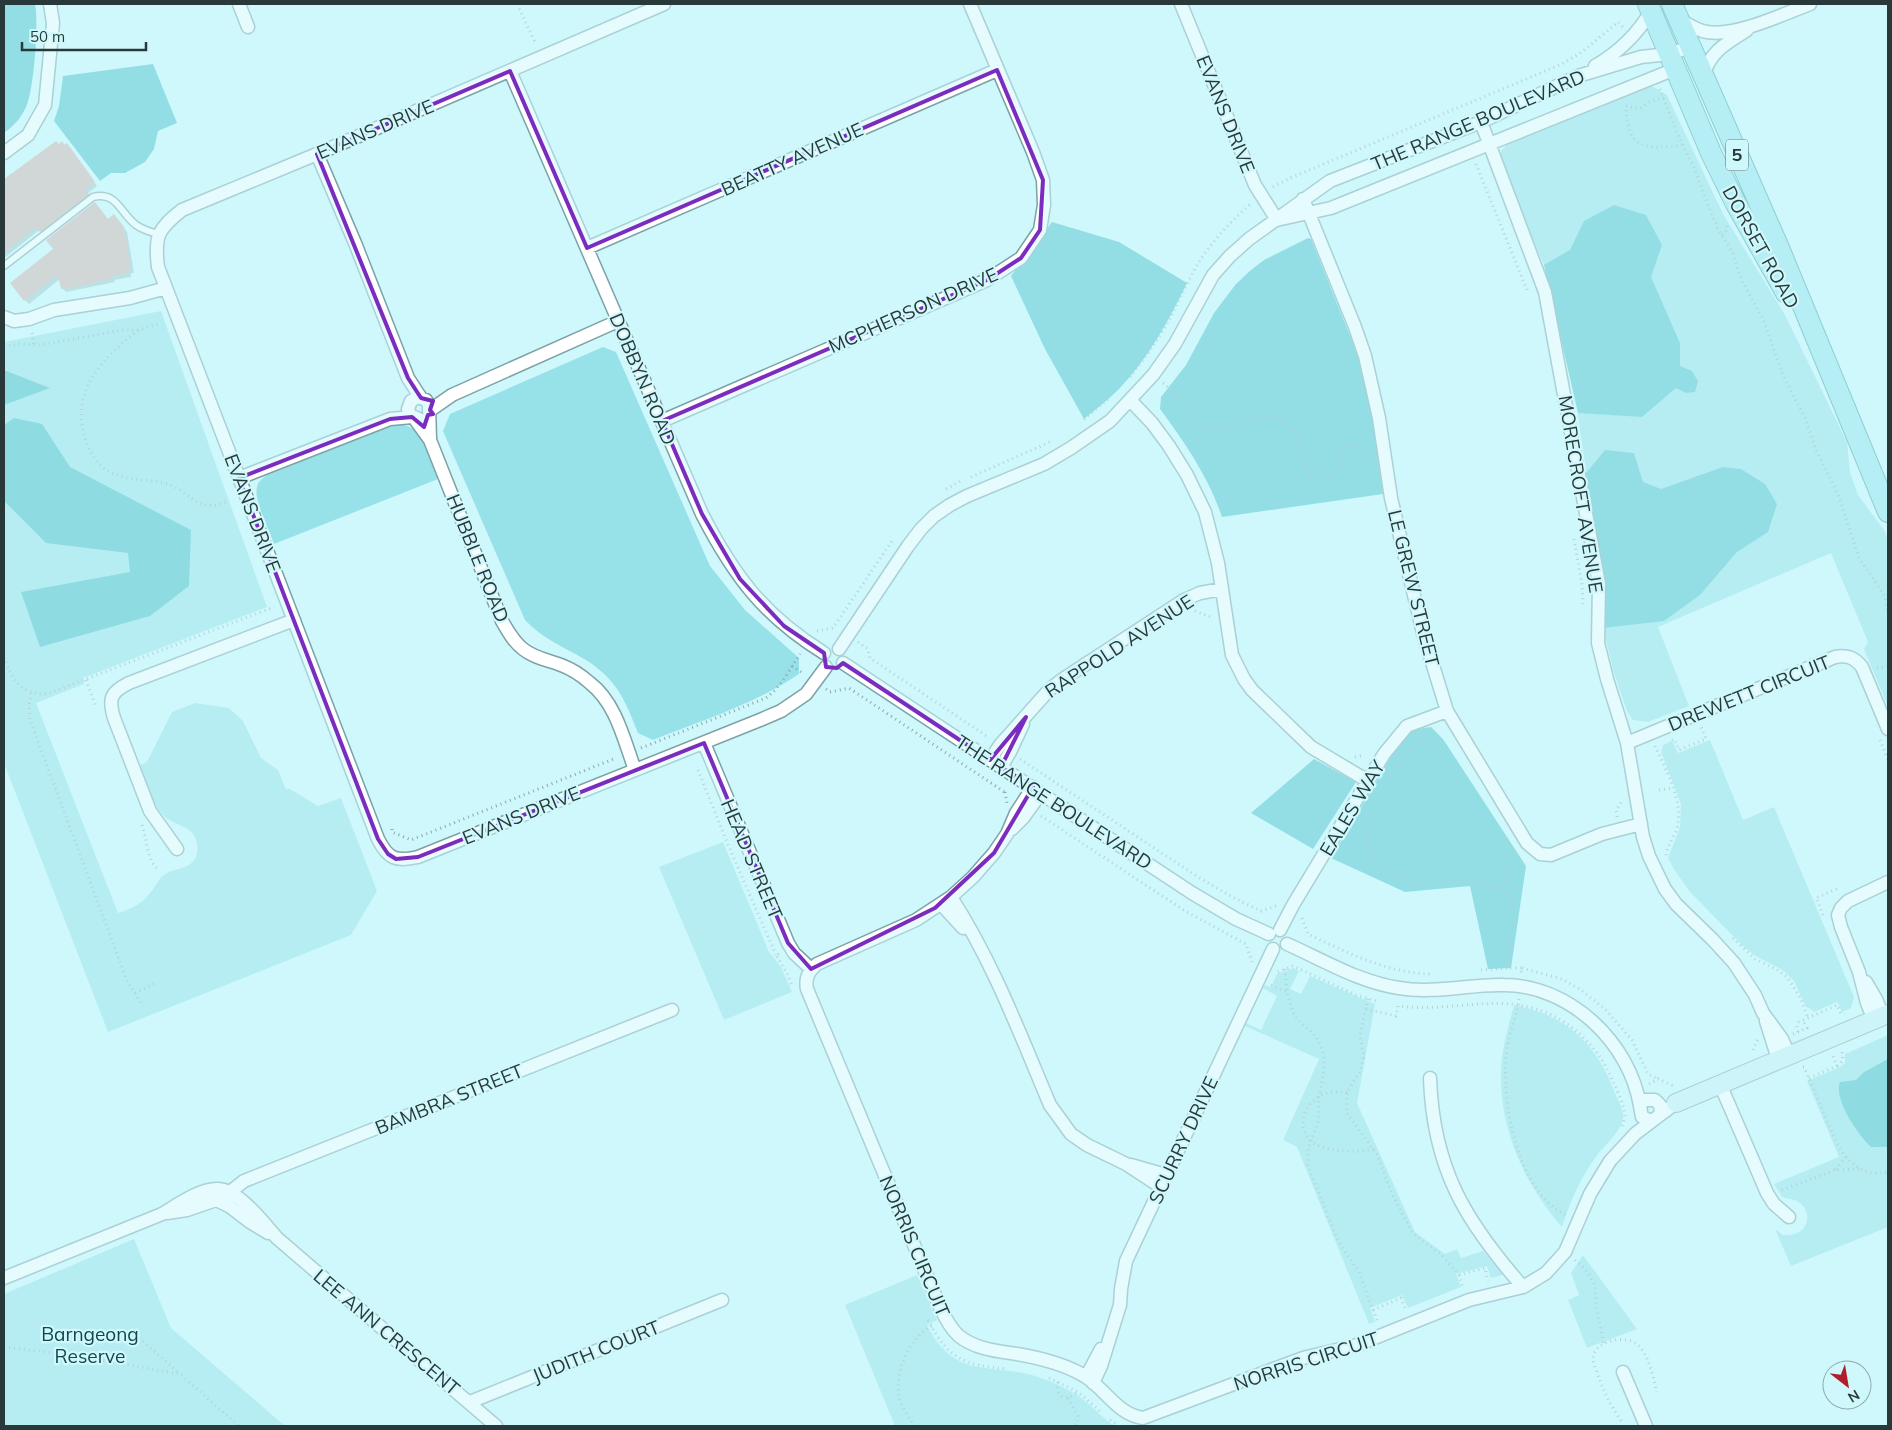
<svg xmlns="http://www.w3.org/2000/svg" width="1892" height="1430" viewBox="0 0 1892 1430" font-family="Mulish,sans-serif">
<style>
.green{fill:#97e1e9}
.forest{fill:#49bfca}
.water{fill:#42b9c4}
.shadow{fill:#0003}
.building{fill:#d2aeab}
.lines{fill:none;stroke-linecap:round;stroke-linejoin:round}
.lane-casing{stroke:#7ca2a6;stroke-width:9}
.street-casing{stroke:#7ca2a6;stroke-width:15}
.secondary-casing{stroke:#7ca2a6;stroke-width:20}
.primary-casing{stroke:#409ca4;stroke-width:22}
.path{stroke:#8ba9ac;stroke-width:3;stroke-dasharray:1 4;stroke-linecap:butt}
.lane{stroke:#fff;stroke-width:6}
.street{stroke:#fff;stroke-width:12}
.secondary{stroke:#caf1f5;stroke-width:18}
.primary{stroke:#94e3eb;stroke-width:20}
.marked{fill:none;stroke:#7b2cbf;stroke-width:4;stroke-linejoin:round}
.labels{text-anchor:middle;stroke-width:4.5;stroke-linejoin:round;paint-order:stroke}
.shield{fill:#cff8fc;stroke:#5b7274;stroke-width:1}
.shield-label{font-size:18px;font-weight:bold;fill:#29393a}
.street-label{font-size:19px;fill:#29393a;stroke:#cff8fc}
.park-label{font-size:19px;fill:#12464b;stroke:#cff8fc}
</style>
<rect width="100%" height="100%" fill="#cff8fc"/>
<path class="green" d="M1652 86 1667 95 1723 214 1785 315 1847 442 1850 472 1858 495 1884 530 1888 540V707L1864 649 1868 642 1831 553 1658 627 1689 706 1648 722 1633 720 1627 711 1613 670 1603 628 1596 541 1565 325 1544 265 1500 166 1501 151 1511 140 1636 87Z
M161 311 267 607 83 678 84 684 36 703 118 913C131 909 142 904 150 893 155 888 158 879 164 875 173 868 187 870 194 860 197 856 198 850 197 845 196 825 172 826 162 814 151 801 146 781 140 765L147 762 172 712 195 703 229 708 243 721 261 758 278 770 286 789H290L318 806 341 798 377 891 351 935 108 1032 4 763V342Z
M603 347 616 352 710 566 745 610 799 658V674C755 704 702 720 653 740L638 733C624 697 615 676 579 656 559 645 541 637 525 620L443 431 450 414Z
M397 424C424 424 430 458 438 479L274 544C270 531 253 499 257 487 258 481 263 478 267 475Z
M1710 740 1743 820 1774 807 1854 997 1851 1008 1842 1012 1837 1002 1814 1012 1811 1009 1806 1007 1794 981 1784 971 1754 955 1743 946 1690 892 1673 868 1668 858 1680 827 1681 804 1661 752 1663 745 1672 741 1678 753Z
M723 842 769 952 781 967 792 992 724 1020 659 867Z
M1293 968 1299 971 1290 989 1301 994 1310 976 1375 1004 1357 1103 1415 1232 1445 1254 1457 1249 1461 1258 1483 1251 1503 1275 1491 1278 1487 1266 1456 1274 1461 1287 1408 1308 1402 1295 1370 1308 1375 1322 1369 1324 1297 1147 1283 1140 1319 1059 1245 1026 1246 1023 1261 1030 1277 996 1263 988 1265 985 1271 987 1277 974Z
M1514 1005C1567 1015 1596 1043 1615 1093 1619 1103 1627 1114 1621 1125 1615 1137 1603 1147 1595 1158 1580 1179 1570 1202 1562 1227 1520 1179 1493 1115 1503 1050 1506 1035 1510 1020 1514 1005Z
M1888 1035V1227L1791 1266 1775 1229 1783 1235C1788 1235 1794 1235 1799 1232 1809 1227 1810 1211 1801 1204 1796 1199 1789 1199 1782 1197L1774 1184 1839 1157 1807 1081 1840 1067 1845 1063V1054Z
M134 1239 171 1328 285 1426H4V1294Z
M1583 1255 1637 1329 1587 1348 1568 1300 1579 1295 1571 1273Z
M917 1275 937 1320 927 1325C955 1382 993 1361 1041 1378 1056 1383 1073 1391 1085 1401 1095 1409 1103 1418 1114 1426H895L845 1305Z"/>
<path class="forest" d="M4 4H35C39 22 34 90 26 107 21 118 14 126 4 133Z
M153 64 177 123 158 131 154 149 145 162 125 173H111L100 181 54 121 59 106 63 76Z
M1614 205 1646 215 1662 245 1651 277 1680 343V366L1692 371 1698 381 1695 392 1686 393 1676 388 1642 417 1578 413 1544 265 1570 250 1584 221Z
M1052 222 1119 242 1187 283C1169 320 1148 359 1119 389 1108 400 1096 409 1084 419L1045 349 1011 276Z
M1308 238 1311 239 1361 363 1373 422 1383 494 1222 517C1208 476 1185 443 1160 409L1161 397 1186 365 1214 313 1236 284 1251 270 1264 260Z
M1605 450 1634 453 1643 482 1661 489 1723 467 1741 469 1765 484 1777 504 1768 532 1737 552 1700 595 1664 621 1603 628 1596 541 1586 473Z
M1431 727 1443 739 1526 866 1511 968 1488 969 1470 886 1405 892 1331 858 1401 740 1415 729Z
M1314 759 1356 782 1313 849 1251 813Z"/>
<path class="water" d="M4 370 50 388 4 405Z
M14 418 42 424 70 467 191 530 189 586 150 616 40 647 21 592 130 572 128 553 46 543 4 501V425Z
M1888 1059V1147H1871C1858 1135 1833 1099 1840 1082L1856 1080 1864 1072Z"/>
<path class="shadow" d="M56 142 59 145 62 143 70 148 97 186 88 193 91 198 44 234 40 231H38L4 258V182Z
M108 220H118L127 232 134 273H131V277L114 280 115 282 66 292 62 288 60 279 29 304 25 300Z"/>
<path class="building" d="M56 141 59 144 62 141 64 145 67 143 95 182 85 189 89 194 40 232 37 228H34L4 253V179Z
M95 202 108 219 114 214 124 227 131 269 128 270V273L111 276 112 279 95 282 96 283 61 289 58 274 24 301 10 283 53 249 46 240Z"/>
<g class="lines">
<defs>
<path id="lane" d="M4 266 93 197C117 191 120 213 136 225 143 230 151 232 158 234"/>
<path id="street" d="M239 4 248 27
M664 4 317 154 182 210C158 229 154 236 158 267L378 839C388 859 396 862 418 857L760 720 781 711 806 694 826 667
M1181 4 1255 185 1277 220
M1679 19C1687 24 1697 31 1707 32 1736 37 1783 14 1810 4
M1595 66C1619 52 1637 35 1651 11
M510 71 702 514C734 576 764 616 824 653
M1703 76C1711 50 1726 44 1747 30
M1481 122 1545 292 1599 584 1598 643 1607 679 1627 743 1643 837 1649 856 1665 889 1676 904 1713 940 1734 963 1755 995 1763 1013 1782 1039 1789 1055
M4 153 28 135 45 105 53 23 50 4
M317 154 355 243 408 378 421 398
M1303 199 1355 327 1365 356 1379 418 1391 498 1423 633 1447 711 1527 843 1540 854 1551 855 1602 834 1641 824
M1281 219 1331 208 1675 69
M587 248 997 70
M4 317 14 321 29 319 54 310 130 298 166 288
M1130 400 1152 423 1169 446 1187 475 1205 512 1218 563 1232 655 1244 679 1252 690 1311 747 1368 781
M429 411 452 395 618 321
M414 418 430 440 502 621C508 631 513 641 523 649 534 658 548 660 561 665 572 669 581 675 590 683 616 703 624 740 635 770
M419 419 410 415 408 409 411 401 418 397 426 400 429 405 430 439
M662 421 987 280 1021 258 1040 230 1044 205 1043 180 1033 152 970 4
M239 478 390 419 412 417
M839 649 908 546 921 529 934 516 950 505 967 496 1044 464 1071 448 1110 421 1153 375 1175 344 1213 275 1230 256 1249 239 1330 181 1481 122 1578 76 1641 57 1669 54 1690 47
M843 663 1192 893 1236 919 1269 934
M704 743 788 943 794 953 811 969
M1627 743 1835 657C1847 655 1854 657 1862 667L1888 729
M990 760 1000 745 1049 690 1063 679 1184 600 1200 593 1222 589
M1001 767 1010 752 1023 724
M1033 787 1016 813 1007 834 994 853 973 877 951 897 916 920 817 964C808 972 805 978 807 989L940 1307C945 1318 950 1328 959 1336 975 1349 997 1351 1017 1354 1040 1358 1066 1364 1086 1377 1106 1390 1117 1414 1143 1418L1303 1358 1357 1345 1469 1300 1523 1287 1546 1273 1565 1252 1590 1194 1610 1161 1635 1134 1652 1121
M1012 829 1023 818 1041 793
M177 849 150 811 114 718C108 698 111 692 129 683L294 620
M951 897C993 962 1020 1034 1050 1105L1071 1134 1087 1145 1126 1164 1161 1187
M941 904 963 928
M1280 930 1293 905 1384 754 1407 726 1447 711
M1287 944C1323 960 1359 982 1399 988 1435 994 1469 984 1504 985 1570 985 1630 1043 1640 1106
M1866 982 1876 999 1883 1016
M1874 1020 1867 1003 1859 972 1841 927 1838 915 1841 908 1848 901 1888 882
M1766 1021 1778 1059
M1430 1078C1433 1168 1465 1221 1523 1287
M1720 1084 1767 1193 1774 1204 1789 1217
M1661 1113 1660 1105 1655 1100H1644L1640 1106 1642 1117 1652 1121 1676 1103
M1131 1165 1166 1175
M223 1202 230 1192 244 1181 672 1010
M167 1213 187 1210 216 1200 229 1206 250 1222 268 1233
M4 1278 162 1214C177 1205 201 1188 218 1189 239 1190 264 1223 277 1238L496 1426
M1623 1372 1646 1426
M1086 1377 1101 1349
M1093 1383 1101 1366 1120 1305 1121 1289 1126 1261 1273 949
M470 1402 722 1300"/>
<path id="secondary" d="M1676 1103 1888 1014"/>
<path id="primary" d="M1648 4 1711 153 1735 202 1786 293
M1672 4 1779 248 1888 512"/>
</defs>
<use href="#lane" class="lane-casing"/>
<use href="#street" class="street-casing"/>
<use href="#secondary" class="secondary-casing"/>
<use href="#primary" class="primary-casing"/>
<path class="path" d="M517 4 536 44
M1660 89 1677 133 1693 165 1712 215 1718 229 1733 253 1740 277 1763 319 1783 375 1806 420 1816 450 1838 494 1859 558 1884 595 1888 612
M1664 98 1649 102 1639 109 1626 106C1627 151 1645 149 1684 145
M1476 164 1527 290
M1273 187 1288 179 1562 64 1582 52 1618 22 1623 27
M1722 235 1726 231 1727 226
M138 330C103 359 70 389 85 438 89 451 96 464 108 471 127 482 148 478 168 484 171 485 175 487 178 489 201 503 200 511 229 501
M32 333 34 345
M4 347 19 344 41 345 122 330H138L161 323
M1130 377C1144 359 1158 340 1169 320 1181 298 1190 274 1205 253 1219 234 1234 218 1252 203
M1163 383C1175 393 1187 402 1195 416 1198 422 1200 428 1207 430 1232 440 1254 402 1282 421 1289 425 1297 432 1300 440 1305 453 1298 475 1317 479 1336 482 1340 457 1349 446 1358 443 1366 447 1369 457
M1084 419 1108 399
M971 477 1052 441
M946 489 961 481
M1574 539 1582 585 1583 605
M1195 611 1213 618
M817 631 833 628 892 541
M858 642 868 649 870 658 988 737
M4 657C12 679 20 695 47 694L274 607
M792 666 804 674
M1877 668 1888 666
M86 680 96 707
M826 689 830 692 849 688 1006 793
M31 693 29 706 30 720 127 981 143 1006
M1672 740 1674 739 1679 750 1706 739 1701 727H1703
M1880 740 1888 760
M1655 746C1666 771 1684 800 1677 828 1674 838 1666 847 1666 857
M641 748 766 698C781 687 790 669 800 654
M1355 757 1364 755
M1020 759 1198 877 1234 898 1261 911 1276 906
M698 770 729 847 776 955
M1390 775 1408 752 1431 733
M1659 790 1673 788
M1005 792 1007 803
M1367 812 1364 832 1372 857 1386 871 1408 883 1428 885 1450 882H1469L1500 890 1507 895 1511 903 1513 913 1508 968H1522L1521 973
M1041 816 1185 911 1246 944 1252 962
M1617 817 1616 810 1622 801
M142 825C148 841 145 858 159 870
M392 829V832L411 840 616 758
M1500 890C1511 873 1514 857 1503 839L1508 836
M1823 915 1816 898 1839 888
M1302 918 1308 934C1348 953 1387 973 1432 974
M1733 938 1755 959 1776 969 1787 977 1800 997 1808 1018
M779 954 776 955 787 973 792 986
M1522 968 1562 979 1581 990 1605 1009 1632 1040 1648 1074 1658 1079
M1285 969 1287 992 1293 1013 1299 1021 1316 1036 1322 1049 1324 1058V1070L1319 1097 1318 1122 1308 1149V1166L1338 1241 1359 1272 1378 1323
M1481 970 1508 968
M1278 972 1293 966 1356 995 1376 1001
M1271 985 1287 992
M135 993 156 983
M1368 999 1360 1035 1364 1056 1360 1072 1347 1092V1113L1378 1156 1391 1192 1412 1232 1422 1241 1441 1254 1459 1275 1463 1288
M1519 999C1517 1018 1507 1037 1506 1056 1502 1105 1517 1191 1566 1215
M1366 1009 1396 1016 1398 1006C1459 1014 1511 986 1567 1024 1584 1036 1598 1051 1607 1069 1611 1077 1626 1108 1625 1115 1625 1118 1623 1123 1622 1126
M1798 1032 1797 1026 1799 1022 1837 1005 1841 1014 1844 1013
M1793 1034 1807 1028 1803 1020
M1753 1050 1758 1039
M1837 1066C1843 1062 1843 1059 1842 1052
M1803 1067H1804L1837 1144C1849 1164 1864 1177 1888 1172
M1809 1078 1837 1066 1833 1056 1835 1055
M1649 1084 1658 1079 1672 1085 1675 1084
M1347 1092C1340 1092 1331 1091 1324 1094 1307 1101 1296 1121 1308 1138 1319 1153 1358 1153 1374 1149
M1846 1157 1835 1170 1859 1169
M1782 1190 1835 1170
M1575 1260 1585 1269 1595 1285 1597 1311 1604 1344
M1459 1275 1485 1268 1488 1281
M1373 1310 1401 1298 1406 1311
M928 1320C948 1359 964 1365 1007 1369
M139 1338 180 1374
M4 1347 71 1355 180 1374 239 1426
M1049 1378 1078 1392 1102 1413
M1058 1382C1056 1399 1065 1401 1078 1392
M1068 1398 1078 1416V1423L1072 1426
M1110 1420 1118 1426
M1621 1421C1610 1404 1602 1389 1596 1369 1595 1368 1593 1362 1593 1361 1592 1340 1626 1333 1639 1346 1650 1358 1653 1377 1657 1392
M915 1426C908 1417 901 1407 899 1396 895 1371 909 1337 932 1326"/>
<use href="#lane" class="lane"/>
<use href="#street" class="street"/>
<use href="#secondary" class="secondary"/>
<use href="#primary" class="primary"/>
</g>
<path d="M0 0H1892V1430H0ZM997 70 1043 180 1040 230 1021 258 987 280 662 421 702 514 740 579 784 626 824 653 826 667 837 668 843 663 990 760 1026 717 1001 767 1033 787 994 853 935 908 811 969 788 943 704 743 418 857 396 859 388 854 378 839 239 478 390 419 412 417 424 427 428 415 433 414 430 410 433 401 421 398 408 378 317 154 510 71 587 248Z" fill="#cff8fc" fill-opacity=".55" fill-rule="evenodd"/>
<path class="marked" d="M997 70 1043 180 1040 230 1021 258 987 280 662 421 702 514 740 579 784 626 824 653 826 667 837 668 843 663 990 760 1026 717 1001 767 1033 787 994 853 935 908 811 969 788 943 704 743 418 857 396 859 388 854 378 839 239 478 390 419 412 417 424 427 428 415 433 414 430 410 433 401 421 398 408 378 317 154 510 71 587 248Z"/>
<g class="labels">
<rect class="shield" x="1726" y="139.5" width="22" height="31" rx="4"/>
<g class="shield-label">
<text x="1737" y="161">5</text>
</g>
<g class="street-label">
<text transform="translate(1226 114) rotate(68)" y="7">EVANS DRIVE</text>
<text transform="translate(1478 120) rotate(-23)" y="7">THE RANGE BOULEVARD</text>
<text transform="translate(375 129) rotate(-23)" y="7">EVANS DRIVE</text>
<text transform="translate(792 159) rotate(-24)" y="7">BEATTY AVENUE</text>
<text transform="translate(1761 247) rotate(61)" y="7">DORSET ROAD</text>
<text transform="translate(913 310) rotate(-24)" y="7">MCPHERSON DRIVE</text>
<text transform="translate(643 379) rotate(67)" y="7">DOBBYN ROAD</text>
<text transform="translate(1581 494) rotate(81)" y="7">MORECROFT AVENUE</text>
<text transform="translate(253 513) rotate(69)" y="7">EVANS DRIVE</text>
<text transform="translate(478 558) rotate(68)" y="7">HUBBLE ROAD</text>
<text transform="translate(1414 588) rotate(76)" y="7">LE GREW STREET</text>
<text transform="translate(1119 646) rotate(-33)" y="7">RAPPOLD AVENUE</text>
<text transform="translate(1749 693) rotate(-22)" y="7">DREWETT CIRCUIT</text>
<text transform="translate(1054 802) rotate(33)" y="7">THE RANGE BOULEVARD</text>
<text transform="translate(1352 808) rotate(-59)" y="7">EALES WAY</text>
<text transform="translate(521 815) rotate(-22)" y="7">EVANS DRIVE</text>
<text transform="translate(752 859) rotate(67)" y="7">HEAD STREET</text>
<text transform="translate(449 1099) rotate(-22)" y="7">BAMBRA STREET</text>
<text transform="translate(1183 1140) rotate(-65)" y="7">SCURRY DRIVE</text>
<text transform="translate(915 1246) rotate(67)" y="7">NORRIS CIRCUIT</text>
<text transform="translate(387 1332) rotate(40)" y="7">LEE ANN CRESCENT</text>
<text transform="translate(596 1351) rotate(-22)" y="7">JUDITH COURT</text>
<text transform="translate(1306 1361) rotate(-18)" y="7">NORRIS CIRCUIT</text>
</g>
<g class="park-label">
<text x="90" y="1341">Barngeong<tspan x="90" dy="22">Reserve</tspan></text>
</g>
</g>
<rect width="1892" height="1430" fill="none" stroke="#29393a" stroke-width="10"/>
<g transform="translate(1847 1385) rotate(149)"><circle r="24" fill="#cff8fc" stroke="#8dacae"/>
<path d="M0-4L9 19L0 12L-9 19Z" fill="#b11e2a"/>
<text y="-8" font-size="14" font-weight="bold" text-anchor="middle" fill="#29393a">N</text>
</g>
<path d="M22 42v8h124v-8" fill="none" stroke="#29393a" stroke-width="2.5"/>
<text x="30" y="42" font-size="15" fill="#29393a" stroke="#cff8fc" stroke-width="4" paint-order="stroke">50 m</text>
</svg>
